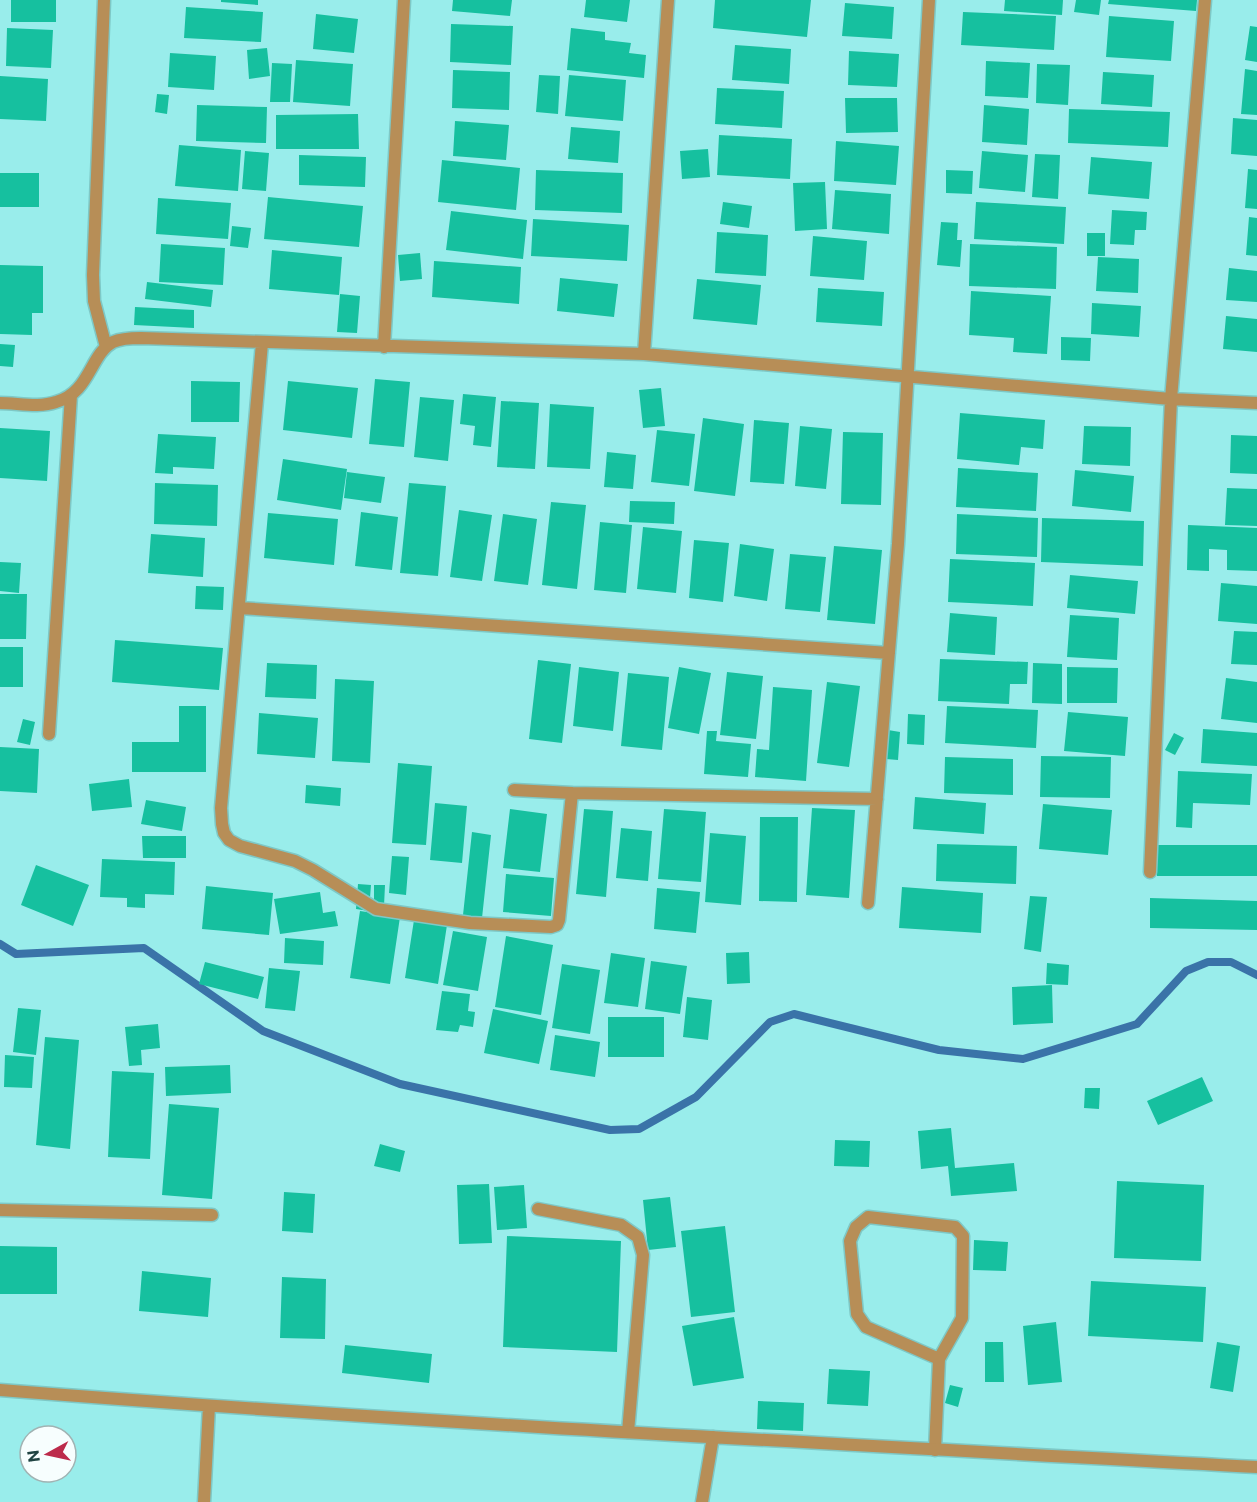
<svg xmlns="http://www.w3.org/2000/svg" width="1257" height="1502" viewBox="0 0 1257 1502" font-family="Commissioner,sans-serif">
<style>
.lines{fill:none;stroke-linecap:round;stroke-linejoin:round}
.stream{stroke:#3a73a8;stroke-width:8}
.building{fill:#16c09f}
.lane-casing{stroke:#7ec8c6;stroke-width:15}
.street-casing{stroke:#7ec8c6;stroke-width:15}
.lane{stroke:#b78e57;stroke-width:12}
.street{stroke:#b78e57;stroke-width:12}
</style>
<rect width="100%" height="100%" fill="#99edeb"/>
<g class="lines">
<path class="stream" d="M0 944 16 954 144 948 263 1031 400 1084 610 1130 639 1129 696 1097 770 1022 794 1014 939 1050 1023 1059 1137 1024 1186 971 1208 962H1231L1257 975"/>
</g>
<path class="building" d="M11 0H56V22H11Z
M221 0H258V5L221 2Z
M453 0H512L510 16 452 11Z
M586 0H630L627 22 584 17Z
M715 0H811L807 37 713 28Z
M1005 0H1063L1062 15 1004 11Z
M1076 0H1101L1099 15 1074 12Z
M1109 0H1197L1196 11 1108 4Z
M845 3 894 7 892 39 842 36Z
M186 7 263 12 261 42 184 38Z
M963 12 1056 16 1054 50 961 45Z
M316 14 358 19 354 53 313 49Z
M1109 16 1174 21 1171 61 1106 57Z
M451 24 513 26 511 65 450 62Z
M1250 26 1257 27V62L1245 60Z
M7 28 53 30 51 68 6 66Z
M571 28 605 32V40L631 43 629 53 646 55 644 78 567 70Z
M735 45 791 49 789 84 732 80Z
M267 48 270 76 249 79 247 50Z
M849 51 899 54 897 87 848 85Z
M170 53 216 56 214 90 168 87Z
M296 60 353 64 350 106 293 102Z
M986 61 1030 63 1028 98 985 96Z
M272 63 292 64 290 102H270Z
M1037 64 1070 65 1068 105 1036 103Z
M1245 69 1257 71V115L1241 114Z
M453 70 510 72 509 110 452 108Z
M1103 72 1154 75 1152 107 1101 104Z
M539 75 560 76 558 114 536 112Z
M569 75 626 80 623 121 565 116Z
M0 76 48 79 46 121 0 119Z
M717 88 784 91 782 128 715 124Z
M157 94 169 95 167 114 155 112Z
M845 98H897L898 132 846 133Z
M197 105 267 107 266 143 196 141Z
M984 105 1029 109 1027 145 982 142Z
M1069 109 1170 112 1168 147 1068 143Z
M358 114 359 149H276V115Z
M1233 118 1257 120V156L1231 154Z
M455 121 509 125 506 160 453 156Z
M571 127 620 131 618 163 568 159Z
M719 135 792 139 790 179 717 175Z
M836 141 899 146 896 185 834 181Z
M179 145 241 150 238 191 175 186Z
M708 149 710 177 682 179 680 151Z
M245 151 269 153 266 191 242 189Z
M982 151 1028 155 1025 192 979 188Z
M1035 154 1060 155 1058 199 1032 197Z
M299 155 366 157 365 187 299 185Z
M1091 157 1152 162 1149 199 1088 194Z
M442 160 520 168 516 210 438 202Z
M1248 169 1257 170V209L1245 208Z
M536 170 623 173 622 213 535 210Z
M946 170 973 171 972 194 946 193Z
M0 173H39V207H0Z
M825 182 827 229 795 231 793 183Z
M835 190 891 194 889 234 832 229Z
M268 197 363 206 359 247 264 239Z
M158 198 231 203 228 239 156 234Z
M723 202 752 206 749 228 720 224Z
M976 202 1066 207 1064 244 974 239Z
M1112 210 1147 212 1146 230H1135L1134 245 1110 244Z
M451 211 527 220 523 259 446 250Z
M1249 217 1257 218V256L1246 255Z
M533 219 629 225 627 261 531 256Z
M941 222 958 223 957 240H962L960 267 937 265Z
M232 226 251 228 248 248 230 246Z
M717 232 768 235 766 276 715 273Z
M1087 233H1105V256H1087Z
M813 236 867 241 864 280 810 276Z
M161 244 225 248 223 285 159 282Z
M970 244 1057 247 1056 289 969 286Z
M272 250 342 257 339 295 269 289Z
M420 253 422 279 400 281 398 255Z
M1098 257 1139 259 1138 293 1096 291Z
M434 261 521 267 519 304 432 297Z
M0 265 43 266V313H32V335L0 334Z
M1229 268 1257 271V302L1226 300Z
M560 278 618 284 614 317 557 311Z
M697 279 761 285 757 325 693 319Z
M147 282 213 290 211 307 145 299Z
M818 288 884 292 882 326 816 322Z
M971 291 1051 296 1047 354 1013 352 1014 338 969 335Z
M340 294 360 296 357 333 337 332Z
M1092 303 1141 306 1139 337 1091 334Z
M135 307 194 310V328L134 325Z
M1226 316 1257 319V352L1223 349Z
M1061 337 1091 338 1090 361 1061 360Z
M0 344 15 345 13 367 0 366Z
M375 379 410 382 404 447 369 444Z
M191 381 240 382 239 422H191Z
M288 381 358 388 352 438 283 430Z
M661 388 665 426 643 428 639 390Z
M463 394 496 397 491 447 473 445 475 426 460 424Z
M420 397 454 400 448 461 414 457Z
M501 401 539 403 535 469 497 467Z
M550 404 594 407 590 469 547 467Z
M960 413 1045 420 1043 449 1021 447 1019 465 957 459Z
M703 418 744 424 735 496 694 491Z
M754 420 789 423 784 484 750 482Z
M800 426 832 429 826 489 795 486Z
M1084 426 1131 427 1130 466 1082 464Z
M0 428 50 431 47 481 0 478Z
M657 430 695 434 689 486 651 482Z
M843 432 883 433 881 505 841 504Z
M158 434 216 437 214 469 173 467V474L155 473Z
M1231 435 1257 436V474L1230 473Z
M607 452 636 455 633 489 604 487Z
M283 459 347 469 341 510 277 500Z
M958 468 1038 473 1036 511 956 507Z
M1075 470 1134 476 1131 512 1072 506Z
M347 472 385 477 381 503 344 498Z
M155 483 218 485 217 526 154 524Z
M409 483 446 486 438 576 400 573Z
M1227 488 1257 489V526L1225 525Z
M630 501 675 502 674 524 629 522Z
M551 502 586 505 577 589 542 585Z
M459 510 492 515 482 581 450 577Z
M361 512 398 517 392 570 355 566Z
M268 513 338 519 334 565 264 558Z
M503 514 537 519 528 585 494 581Z
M957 514 1038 518 1037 557 956 554Z
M1042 518 1144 521 1143 566 1041 562Z
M600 522 632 525 626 593 594 590Z
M1188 525 1257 528V571L1227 570V550L1209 549V571L1187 570Z
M643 527 682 531 676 593 637 589Z
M151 534 205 538 203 577 148 573Z
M694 540 729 543 723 602 689 598Z
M740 544 774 549 767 601 734 596Z
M834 546 882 550 875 624 827 620Z
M790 554 826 557 820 612 785 609Z
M950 559 1035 563 1033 606 948 602Z
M0 562 21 563 19 593 0 591Z
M1070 575 1138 581 1135 614 1067 608Z
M1221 583 1257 586V624L1218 621Z
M196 586 224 587 223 610 195 609Z
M0 594H27L26 639H0Z
M950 613 997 617 995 655 947 652Z
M1070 615 1119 618 1117 660 1067 657Z
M1234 631 1257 632V665L1231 664Z
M115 640 223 648 219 690 112 682Z
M0 647H23V687H0Z
M940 659 1028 662 1027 684H1010L1009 704 938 701Z
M538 660 571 664 562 743 529 739Z
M267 663 317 665 316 699 265 697Z
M1033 663 1062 664V704L1032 703Z
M579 667 619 672 613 731 573 726Z
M679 667 711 673 699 734 668 728Z
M1067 667 1118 668 1117 703H1067Z
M727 672 763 676 756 739 720 735Z
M628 673 669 677 662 750 621 746Z
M1226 678 1257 682V723L1221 719Z
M335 679 374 681 370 763 332 761Z
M827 682 860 686 849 767 817 763Z
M773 687 812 690 806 781 755 777 757 749 769 750Z
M179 706H206V772H132V742H179Z
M947 706 1038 710 1036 748 945 743Z
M1068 712 1128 717 1125 756 1064 751Z
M259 713 318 718 315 758 257 754Z
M908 714 925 715 924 745 907 744Z
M23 719 35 722 30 745 17 742Z
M1203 729 1257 733V766L1201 763Z
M888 730 900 732 898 760 886 759Z
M707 731H717L716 741 751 744 748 777 704 774Z
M1174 733 1184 738 1175 755 1165 750Z
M0 747 39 749 37 793 0 791Z
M1041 756 1111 757 1110 798 1040 797Z
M945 757 1013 759V795L944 793Z
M398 763 432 766 426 845 392 843Z
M1178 771 1252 774 1250 805 1193 803 1192 828 1176 827Z
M129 779 132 807 92 811 89 784Z
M306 785 341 788 340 806 305 803Z
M915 797 986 803 984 834 913 829Z
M146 800 186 807 182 831 141 824Z
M435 803 467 806 462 863 430 860Z
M1043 804 1112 810 1108 855 1039 849Z
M812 808 855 810 849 898 806 895Z
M510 809 547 814 540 872 503 868Z
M584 809 613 811 606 897 576 894Z
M664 809 706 812 701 882 658 879Z
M760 817H798L797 902 759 901Z
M621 828 652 831 648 881 616 878Z
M472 832 491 835 482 918 463 915Z
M710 833 746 836 741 905 705 902Z
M142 836H186V858H143Z
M937 844 1017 846 1016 884 936 881Z
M1157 845H1257V876H1157Z
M392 856 409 857 406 895 389 893Z
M102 859 175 862 174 895 145 894V908L127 907V898L100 897Z
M36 865 89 885 73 926 21 905Z
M506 874 554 878 551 916 503 912Z
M358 884 371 885 369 911 356 909Z
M374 885H385L384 906H374Z
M206 886 273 893 269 935 202 929Z
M902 887 983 893 981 933 899 928Z
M657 888 700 892 696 933 654 929Z
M320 892 323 913 335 911 338 926 280 934 274 899Z
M1030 896 1047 897 1041 952 1024 949Z
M1150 898 1257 901V930L1150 928Z
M360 911 400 917 390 984 350 978Z
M414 920 447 925 438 984 405 978Z
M453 931 487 937 478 991 443 985Z
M506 936 553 945 541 1015 495 1007Z
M285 938 324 941 323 965 284 963Z
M749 952 750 983 727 984 726 953Z
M611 953 645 958 638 1007 604 1003Z
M651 961 687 966 680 1014 645 1009Z
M205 962 264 977 258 999 199 984Z
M1047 963 1069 965 1068 985 1046 984Z
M562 964 600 970 590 1034 552 1028Z
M269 968 300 971 295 1011 265 1008Z
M1052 985 1053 1023 1013 1025 1012 987Z
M442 991 470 994 468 1011 475 1012 473 1027 460 1025 458 1032 436 1030Z
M687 997 712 1000 708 1040 683 1037Z
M18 1008 41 1010 36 1055 13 1052Z
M493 1009 548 1021 539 1064 484 1053Z
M608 1017H664V1057H608Z
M158 1024 160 1048 141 1050 142 1065 129 1066 125 1027Z
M555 1035 600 1042 595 1077 550 1070Z
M45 1037 79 1040 70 1149 36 1145Z
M5 1055 34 1057 32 1088 4 1087Z
M230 1065 231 1093 166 1096 165 1067Z
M112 1071 154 1073 150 1159 108 1157Z
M1202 1077 1213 1101 1158 1125 1147 1101Z
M1085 1088H1100L1099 1109 1084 1108Z
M169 1104 219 1108 212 1199 162 1195Z
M951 1128 955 1168 1014 1163 1017 1191 951 1196 948 1166 921 1169 918 1131Z
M835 1140 870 1141 869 1167 834 1166Z
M380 1144 405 1151 400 1172 374 1166Z
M1117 1181 1204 1185 1201 1261 1114 1258Z
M489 1184 492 1243 459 1244 457 1185Z
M524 1185 527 1228 497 1230 494 1187Z
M284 1192 315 1194 313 1233 282 1231Z
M670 1197 676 1247 648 1250 643 1200Z
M725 1226 735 1312 691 1317 681 1231Z
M507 1236 621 1241 617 1352 503 1347Z
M974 1240 1008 1242 1006 1271 973 1270Z
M0 1246 57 1247V1294H0Z
M142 1271 211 1278 208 1317 139 1311Z
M282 1277 326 1279 325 1339 280 1338Z
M1091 1281 1206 1287 1203 1342 1088 1336Z
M734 1317 744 1378 693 1386 682 1326Z
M1056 1322 1062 1382 1028 1385 1023 1326Z
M985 1342H1003L1004 1382H985Z
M1217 1342 1240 1346 1233 1392 1210 1388Z
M345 1345 432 1354 429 1383 342 1373Z
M829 1369 870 1371 868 1406 827 1404Z
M950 1385 963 1388 958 1407 945 1403Z
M758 1401 804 1403 803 1431 757 1429Z"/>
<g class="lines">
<defs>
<path id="lane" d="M538 1209 621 1225 638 1237 643 1255 628 1432
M935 1450 939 1359 962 1318 963 1236 955 1227 868 1217 856 1227 850 1241 857 1314 866 1327 939 1359"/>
<path id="street" d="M104 0 93 275 94 301 106 347
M262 343 221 808 222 824 224 833 229 840 240 846 295 861 313 870 376 909 470 923 551 927 557 925 559 920 572 793
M384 347 404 0
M644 354 668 0
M0 403C18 403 39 408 56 402 90 393 90 354 113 342 122 338 132 338 141 338L644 354 1171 399 1257 403
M240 608 889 653
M49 734 71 395
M514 790 572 793 877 799
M1150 872 1171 399 1205 0
M868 903 898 544 929 0
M0 1210 212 1215
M0 1390C419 1423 838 1444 1257 1467
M204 1502 209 1406
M702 1502 713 1437"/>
</defs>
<use href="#lane" class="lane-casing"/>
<use href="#street" class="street-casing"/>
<use href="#lane" class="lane"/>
<use href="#street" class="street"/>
</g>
<g transform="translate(48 1454) rotate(262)"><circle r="28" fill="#f7fefe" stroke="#a1b3b3" stroke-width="1.5"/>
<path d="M0-4.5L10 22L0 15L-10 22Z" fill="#bc2b4b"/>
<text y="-9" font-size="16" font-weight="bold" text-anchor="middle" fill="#1f4342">N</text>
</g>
</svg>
